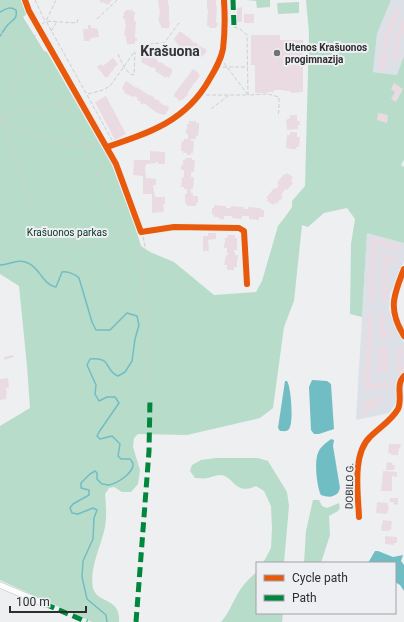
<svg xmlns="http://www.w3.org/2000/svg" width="404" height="622" viewBox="0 0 404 622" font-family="Roboto,sans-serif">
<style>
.built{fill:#dde0e6}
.green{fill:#b8dcca}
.water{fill:#71bdc4}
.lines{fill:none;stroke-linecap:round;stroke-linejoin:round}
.stream{stroke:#71bdc4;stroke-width:1.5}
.building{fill:#eadbe3}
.minor-casing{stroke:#cccdce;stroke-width:7}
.path{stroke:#cecece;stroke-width:1;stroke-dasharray:4 2;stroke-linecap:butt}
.minor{stroke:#fcfdfd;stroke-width:5.5}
.quiet{stroke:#00873e;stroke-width:5;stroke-dasharray:10 5;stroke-linecap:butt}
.cycleway-casing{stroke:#edeff2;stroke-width:8}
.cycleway{stroke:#e8590c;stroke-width:6}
.poi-dot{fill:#717273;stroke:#edeff2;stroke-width:1.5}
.labels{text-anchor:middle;stroke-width:4;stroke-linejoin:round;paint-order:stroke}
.poi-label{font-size:10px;font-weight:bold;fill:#2e2e2f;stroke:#edeff2;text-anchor:start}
.park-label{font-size:10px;fill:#043320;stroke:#edeff2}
.street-label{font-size:10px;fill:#2e2e2f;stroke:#edeff2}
.district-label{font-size:14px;font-weight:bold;fill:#333437;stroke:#edeff2}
</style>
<rect width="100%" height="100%" fill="#eeeff1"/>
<path class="built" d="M391 0H404V56L398 75 373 72 377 34Z
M367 232 404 243V261L390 294 389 310 404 343V381L402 389 394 406 389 413 356 420Z"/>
<path class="green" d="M0 0H22L28 13 23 17 44 51 47 52 112 165 134 223 141 246 150 252 174 262 214 295 256 292 262 281 278 226 285 217 292 207V201L305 186 309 33 306 0H391L377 34 373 72 397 75 404 56V160L401 165 404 167V243L367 233 362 317 350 314 351 244 355 219 347 208 324 213 308 227 302 225 294 301 284 327 273 408 260 418 187 435 138 434 134 438 133 447 140 470 138 484 131 492H122L114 487 109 488 105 494C106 505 107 516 105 527 101 547 89 568 93 588 97 604 121 597 119 622H92L0 580V426L30 408 27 366 19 286 0 274Z
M246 0H276H270V7L257 8 256 1Z
M299 2V13L278 14 277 3Z
M216 458H258L268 461 287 492 289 506 284 563H263L271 548 272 528 271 506 264 491 256 486C234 496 235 476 220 475 216 475 212 477 208 478 204 479 199 478 195 478L190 471 192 465 201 460Z
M313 500H319L322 506 327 508 339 503 340 508 338 511 329 516 330 535 321 563H304L306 531Z
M257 572V613H283L282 622H221C228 614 231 606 236 597 241 587 248 579 257 572Z"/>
<path class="water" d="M312 380 327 381 331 384 334 429 319 434H314L311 430 309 387Z
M285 381H287C291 386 294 423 289 429 287 432 284 431 280 431L278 428Z
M331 439 334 440 333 446 340 488 338 493C332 498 328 497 321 495 317 488 314 461 318 453 320 447 326 443 331 439Z
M375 551H378L393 557 403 555 401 561 404 565V591L400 585 395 582V563H368Z"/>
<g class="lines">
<path class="stream" d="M0 12C5 9 10 6 16 10 18 20 11 20 6 27 4 30 2 33 0 36
M0 265C10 265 18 258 28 263 40 268 43 285 56 287L62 272C67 271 75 274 79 278L92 322 96 330H110L127 313 137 316 139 325 135 339 132 361 125 372 118 376C103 369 113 357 90 359L87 365 96 385 95 394 99 401 107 397H115L119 403 99 432 97 436 100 439 112 436 120 444 118 456 121 459H130C141 469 118 483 109 485 107 485 104 484 102 484L97 479V473L95 471 90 474 81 483V488L89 490V495L73 504 70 508 72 513 78 514 93 508 97 510 94 518 93 539 83 561 82 577 87 599 106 615 107 622"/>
</g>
<path class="building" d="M100 0H112L108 5 102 2 101 3 99 1Z
M158 0H168V5H169V22H170L169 28H161V25H160L158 18H159L160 9H159Z
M207 0H216V6H217L216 23H218L216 28H209V26H207L208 9H207Z
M242 7V22H237V8Z
M396 9 401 11 389 37 385 72 379 71 384 36Z
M126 10H133V12H135V15H134V21H136L135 38H137V41H135V44H127V41H126V36H124L126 24H125V19H123V16H124V12L126 11Z
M244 14H254V23H244Z
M404 18V32L400 40 398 61 392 60 395 38Z
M88 25H91V28L98 29 99 37 91 38 89 41H84L83 29H88Z
M179 32H181L191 39V40L194 43 195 42 198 44 197 45 206 49 207 51 202 57 195 56 187 47 185 48 178 45 174 39Z
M251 35H280V40H303V92L290 93V91H284V90H274V92H268V93H255V65H251Z
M145 52 158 60 157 61 160 63 161 62 164 64V65L169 68V67L172 69 171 70 173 71 169 78 167 76 166 78 155 71 156 69 153 67 152 68 141 62 142 60 141 59Z
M113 58 118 64 113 69 114 70 109 74 110 75 106 78 97 67 101 64 103 66Z
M193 69 199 73 198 74 200 75 196 82H195L187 94H188L187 96H186L183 100 182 99 180 101 174 96V94Z
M126 81 128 82 136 88 137 87 150 96 151 95 154 97 153 98 160 101 159 102 165 106V105L168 106 169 108 165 115 157 113 144 103 143 105 140 103 141 102 137 100 138 98 135 96 133 97 126 94 122 88Z
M394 83 403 89 396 102 391 99 395 92 391 89Z
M106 96 126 134 115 140 95 102Z
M378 113 388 115 387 123 377 120Z
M290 115H297V121H300V125H298V129L287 130 286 120 290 118Z
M189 121H196V123H199V129L198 136H196V139H191V141H194L193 153H191V155H187V153H183V151H181V146L182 141H184V139H188V134H186V129H187V124H189Z
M290 132H297V137H300L299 147H296V149H289V148H286L287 135H290Z
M150 151 165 152V164H158V162H156V163L146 164V166H145L146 178 156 179V185H153L155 197H165V204H163L164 212 152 213V194H143V176L133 175 134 160H150Z
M185 158H192V160H195L194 172H191V177H194L193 189H191V193H193V196H198V203H196V206H187V204H185V194H187V189H184V187H181L182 177H184V170H181V165H183V160H185Z
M287 173 293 177 291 181 293 183 287 190 285 189 281 195 283 196 280 201 279 200 277 204 275 203 273 205 267 201 268 199 266 198 274 188 276 189 279 185 277 184 279 180 284 174 286 175Z
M214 205 226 206V208H231V206L244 207V209H248V207L261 208V210H264V217H259V220L249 219V216H242V219L232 218V216H224V219H219V217H214V215H212V208H214Z
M208 233H216V239L208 240 209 251H203V236H208Z
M227 235H235V238H237V250H234V253H235V255H238V260H237V267H234V270H227V265H224L226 255H228V253H227V248H224V243H225V238H228Z
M372 237 402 247 400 252 377 244 373 303H369Z
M383 254 400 260 398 264 388 261 387 301 381 300Z
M380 312H385L384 332 390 330 391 336 379 338 378 333H379Z
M368 315H373L370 384 392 381 393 386 372 390 370 389H364Z
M379 346H389L388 372H378Z
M398 347H403L402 367H404V372H397Z
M13 355 14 357 4 360V357Z
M8 378 9 388H5L7 391 6 399 0 400V379Z
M382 397 383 401 376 403V405L371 410H368V414H363L364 401Z
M389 444H401L400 448H399L398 455H391V453H388Z
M387 462 393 463 392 465H395L394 470H386Z
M383 471 397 472V477L392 476V491H381Z
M390 498H398V505L393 504 394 502H390Z
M377 502 388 503V507H389L387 514 376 513Z
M383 520 392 521 391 530H389V531H382L381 529Z
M385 536 397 537V543H394V545L385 544Z"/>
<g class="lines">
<defs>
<path id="minor" d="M25 0 29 11 116 164 141 232 174 227 239 228 244 231 247 284
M107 147C149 133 186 121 209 80 215 70 221 60 223 49 225 33 225 16 224 0
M404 269C393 296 388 310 404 336
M359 517C358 493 352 454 370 437 379 428 392 420 398 409 403 398 395 385 404 376
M0 585 45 604"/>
</defs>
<use href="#minor" class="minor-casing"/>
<path class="path" d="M35 0 45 21
M78 19 77 23 46 21 112 140
M97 19 117 0
M42 24 46 21 56 0
M234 27 240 29 247 35 248 95 268 94 279 97V110L278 115
M51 31 56 23
M0 32 11 40 26 49 45 74 86 146 125 233
M36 35 29 40 24 47 2 119 6 136 35 211 46 227 59 239 70 246H77L92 243 134 231
M149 44 164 43
M159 50 179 23
M118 54 124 67 130 74 134 75 135 52
M223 67H248
M88 94 103 90 110 86 135 51
M206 95H229
M211 109 229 95H248L224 63
M0 120 9 115 62 103 72 99
M2 120C27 132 71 151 98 145
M143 237 145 245 141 257V274L144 298 149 317 150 398"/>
<use href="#minor" class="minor"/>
<path class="quiet" d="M233 0 234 27
M45 604 87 622
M136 622 149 451 150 398"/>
<defs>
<path id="cycleway" d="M25 0 29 11 116 164 141 232 174 227 239 228 244 231 247 284
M107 147C149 133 186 121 209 80 215 70 221 60 223 49 225 33 225 16 224 0
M404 269C393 296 388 310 404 336
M359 517C358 493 352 454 370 437 379 428 392 420 398 409 403 398 395 385 404 376"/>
</defs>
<use href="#cycleway" class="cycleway-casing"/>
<use href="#cycleway" class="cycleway"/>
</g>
<circle class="poi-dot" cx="277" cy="53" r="4"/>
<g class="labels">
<g class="poi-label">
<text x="285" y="51">Utenos Krašuonos<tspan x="285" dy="12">progimnazija</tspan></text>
</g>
<g class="park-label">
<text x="67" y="236">Krašuonos parkas</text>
</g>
<g class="street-label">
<text transform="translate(349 486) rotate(-89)" y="4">DOBILO G.</text>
</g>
<g class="district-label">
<text x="170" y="56">Krašuona</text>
</g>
</g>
<rect x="256" y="562" width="140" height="52" fill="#edeff2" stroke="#a1a2a4"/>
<rect x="264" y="575" width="20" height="6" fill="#e8590c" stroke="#a1a2a4"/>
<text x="292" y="582" font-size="12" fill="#2e2e2f">Cycle path</text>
<rect x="264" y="595" width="20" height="6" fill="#00873e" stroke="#a1a2a4"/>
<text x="292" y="602" font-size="12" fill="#2e2e2f">Path</text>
<path d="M10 606v6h76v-6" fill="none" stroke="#2e2e2f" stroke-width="2"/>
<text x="16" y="606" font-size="12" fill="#2e2e2f" stroke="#edeff2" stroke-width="3" paint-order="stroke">100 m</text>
</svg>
